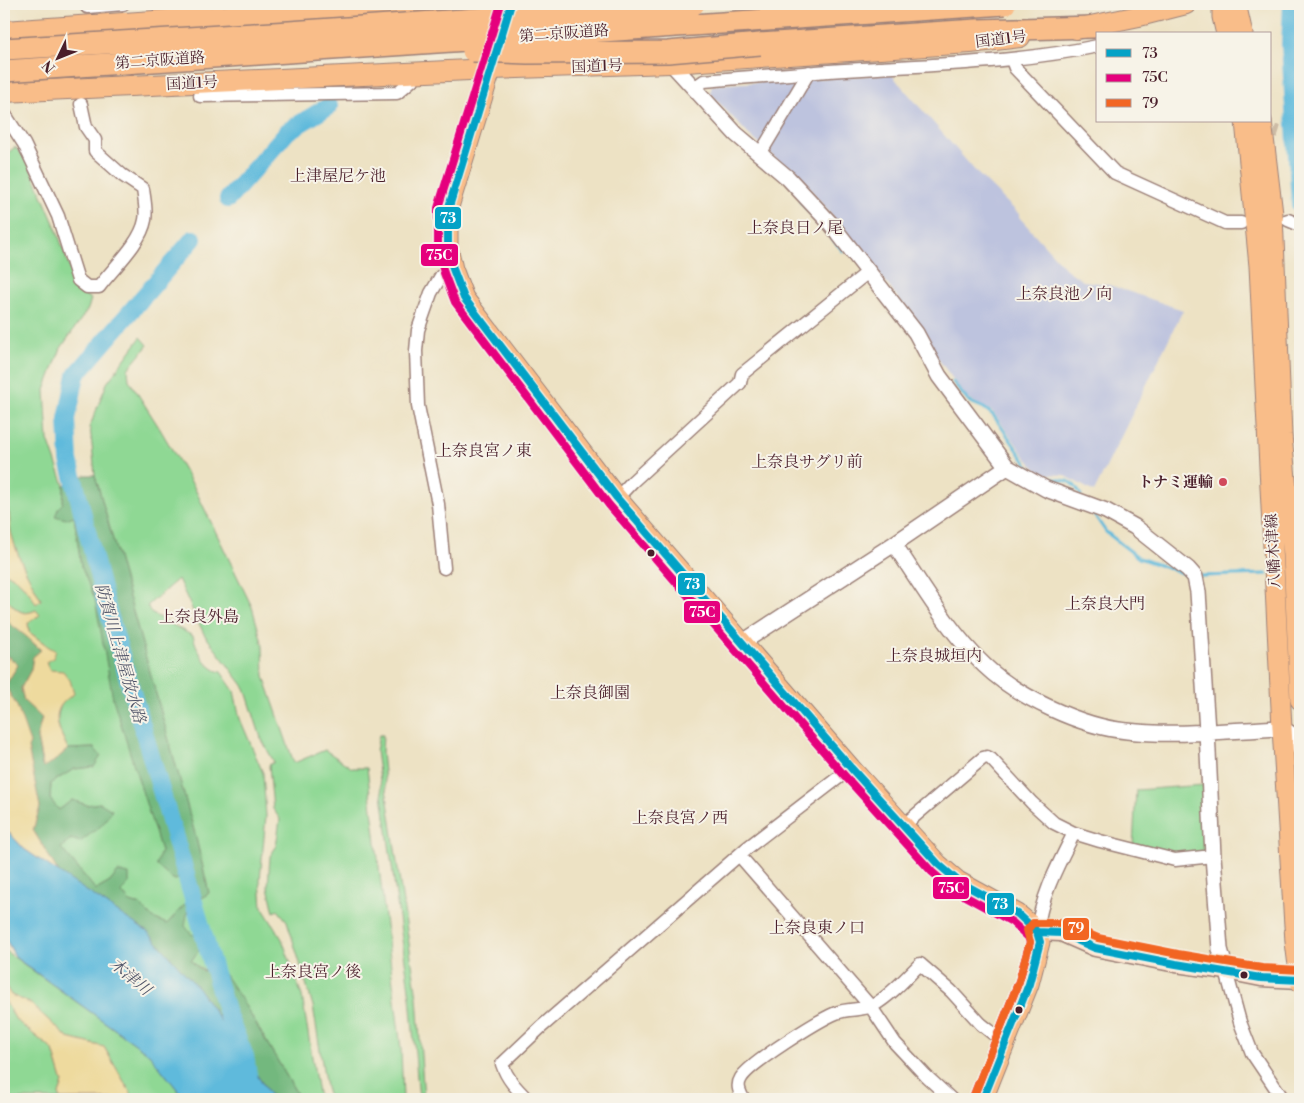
<svg xmlns="http://www.w3.org/2000/svg" width="1304" height="1103" viewBox="0 0 1304 1103" font-family="'Libre Bodoni','Noto Serif JP',serif">
<style>
.industrial{fill:#bdc3de}
.green{fill:#8fd894;stroke:#6c7c60}
.forest{fill:#73b87e;stroke:#5e6c54}
.sand{fill:#eeda9e;stroke:#9c7c64}
.water{fill:#5ebadc;stroke:#546c84}
.lines{fill:none;stroke-linecap:round;stroke-linejoin:round}
.stream{stroke:#5ebadc;stroke-width:3}
.river{stroke:#5ebadc;stroke-width:18}
.minor-tunnel{stroke:#ccbba5;stroke-width:12;stroke-dasharray:12 6;stroke-linecap:butt}
.tertiary-tunnel{stroke:#ccbba5;stroke-width:15;stroke-dasharray:15 8;stroke-linecap:butt}
.minor-casing{stroke:#9c8078;stroke-width:15}
.tertiary-casing{stroke:#9c8078;stroke-width:18}
.secondary-casing{stroke:#9c8078;stroke-width:19}
.primary-casing{stroke:#9c8078;stroke-width:21}
.trunk-casing{stroke:#9c8078;stroke-width:22}
.motorway-casing{stroke:#9c8078;stroke-width:24}
.minor{stroke:#fff;stroke-width:12}
.tertiary{stroke:#fff;stroke-width:15}
.secondary{stroke:#fde5d0;stroke-width:16}
.primary{stroke:#f9bd89;stroke-width:19}
.trunk{stroke:#f9bd89;stroke-width:20}
.motorway{stroke:#f9bd89;stroke-width:21}
.motorway-bridge-casing{stroke:#9c8078;stroke-width:24;stroke-linecap:butt}
.motorway-bridge{stroke:#f9bd89;stroke-width:21}
.bus-1-casing{stroke:#f7f3e8;stroke-width:11}
.bus-2-casing{stroke:#f7f3e8;stroke-width:11}
.bus-3-casing{stroke:#f7f3e8;stroke-width:11}
.bus-1{stroke:#04a2c6;stroke-width:8}
.bus-2{stroke:#e5007d;stroke-width:8}
.bus-3{stroke:#f26522;stroke-width:8}
.poi-dot{fill:#d1495b;stroke:#f7f3e8;stroke-width:2}
.bus-dot{fill:#4a1f2b;stroke:#f7f3e8;stroke-width:2}
.labels{text-anchor:middle;stroke-width:4;stroke-linejoin:round;paint-order:stroke}
.street-label{font-size:15px;fill:#4a1f2b;stroke:#f7f3e8}
.poi-label{font-size:15px;font-weight:bold;fill:#4a1f2b;stroke:#f7f3e8;text-anchor:end}
.neighbourhood-label{font-size:16px;fill:#4a1f2b;stroke:#f7f3e8}
.water-label{font-size:16px;font-style:italic;fill:#515569;stroke:#f7f3e8}
.line-badge{stroke:#f7f3e8;stroke-width:2}
.badge-label{font-size:14px;text-anchor:middle;font-weight:bold;fill:#fff}
</style>
<rect width="100%" height="100%" fill="#f7f3e8"/>
<filter id="ink" filterUnits="userSpaceOnUse"><feTurbulence type="fractalNoise" baseFrequency=".02" numOctaves="2"/><feDisplacementMap in="SourceGraphic" scale="10" xChannelSelector="R" yChannelSelector="G"/><feConvolveMatrix kernelMatrix="1 2 1 2 8 2 1 2 1" color-interpolation-filters="sRGB"/></filter>
<filter id="wash" filterUnits="userSpaceOnUse"><feTurbulence type="fractalNoise" baseFrequency=".0096" numOctaves="4" result="noise"/><feDisplacementMap in="SourceGraphic" scale="20" xChannelSelector="R" yChannelSelector="G"/><feGaussianBlur stdDeviation="1.12" result="paint"/><feColorMatrix in="noise" values="0 0 0 0 0 0 0 0 0 0 0 0 0 0 0 0 0 1.4 0 .05"/><feComposite in="paint" operator="in"/></filter>
<g filter="url(#wash)">
<rect width="100%" height="100%" fill="#ede2c4"/>
<path class="industrial" d="M891 74 977 173 1020 215 1019 217 1066 269 1083 281 1106 284 1183 310 1094 492 1064 475 1040 474 1024 455 993 412 967 398 936 356 896 295 809 188 748 134 710 93 712 85Z"/>
<path class="green" d="M15 147 27 160 56 228 77 289 91 299 88 309 61 348 45 390 48 440 64 485 63 503 74 516 81 566 95 599 140 781 161 851 157 865 168 876 175 880 183 877 192 884 187 902 167 924 153 918 140 905 130 902 121 892 118 872 110 882 96 890 61 848 72 839 80 842 87 835 100 803 87 805 72 800 59 810 50 799 51 783 74 769 94 767V748L68 749C59 729 53 721 63 701L46 662 49 647 29 632 28 623 36 610C20 618 14 606 4 596V572C18 578 29 590 36 603L41 600C30 579 18 559 12 536 8 524 12 512 4 503V156Z
M141 337 148 345 128 369 129 380 160 429 194 487 252 607 263 646 264 676 294 763 325 750 352 768H367L401 1049 403 1099H330L326 1088 313 1006 287 921 278 910 274 912 268 887 270 856 276 847 280 819 273 809 269 765 274 762 261 738 245 688 204 634 178 579 147 606 151 613 193 636C197 650 206 669 221 672L234 691 240 719 263 773 266 816 260 880 262 907 282 939 302 996 318 1093 321 1099H300L242 1000 191 961 211 934 192 936 184 926 188 908 209 893 195 834 95 475 90 426 107 383Z
M379 735H383L382 752 385 782 417 997 424 1099H419L410 997 376 751Z
M1204 785 1206 849C1189 865 1154 852 1133 846L1136 790Z
M4 950 149 1054 185 1099H134L104 1047 68 1038 30 1003 11 995 4 984Z
M4 999 16 1020 53 1050 63 1083 59 1094 61 1099H4Z"/>
<path class="forest" d="M85 475H95L195 834 209 893 188 908 185 926 192 935 198 933 211 934 191 961 202 971 220 968 242 1000 300 1099H273L199 989 149 933 59 873 33 830 40 807 28 748 17 706 5 686 18 665 4 653V608L27 637 41 651 33 657 31 670 21 688 24 701 42 717 37 737 42 766 53 762 68 749 94 748 101 756 94 767 74 769 51 783 50 799 59 810 72 800 87 805 100 803 112 810 102 825 80 842 71 839 61 848 96 890 110 882 118 872 129 874V884L121 892 130 902 140 905 153 918 167 924 187 902 192 884 183 877 175 880 168 876 156 865 161 851 113 699 95 599 81 566 74 516 66 519 55 516 59 507 63 503 64 485Z"/>
<path class="sand" d="M4 503C12 512 8 524 12 536 18 559 30 579 41 600L36 604C29 590 18 578 4 572Z
M4 596C14 607 20 618 36 610L40 615 28 623 29 632 49 647 56 651 53 658 46 662 50 670 63 671 70 680 74 694C48 710 57 726 68 749L53 762 43 767 37 737 42 718 24 701 21 688 31 670 33 657 41 650 27 637 8 622 9 615 4 608Z
M9 657 18 665 5 686 17 706 30 743 28 748 40 807 33 830 59 873 24 849 4 827V661Z
M4 984 11 995 30 1003 68 1038 104 1047 134 1099H61L59 1094 63 1083 53 1050 16 1020 4 999Z"/>
<path class="water" d="M4 827 24 849 149 933 199 989 273 1099H185L149 1054 16 958 4 936Z"/>
<g class="lines">
<path class="stream" d="M800 201 843 251
M953 382 968 401 984 408 993 415 1032 471 1042 477 1068 481 1075 486 1081 495
M1093 513 1106 532 1139 558 1185 574
M1201 576 1267 574"/>
<path class="river" d="M1292 4 1290 45 1300 204
M228 199 288 131 329 106
M193 239 76 375 67 419 69 460 104 597 227 1014 245 1056 252 1099"/>
</g>
</g>
<g filter="url(#ink)">
<g class="lines">
<path class="minor-tunnel" d="M1257 125 1279 132"/>
<path class="tertiary-tunnel" d="M188 4 200 92"/>
<defs>
<path id="minor" d="M85 4 87 7 123 4
M1012 60 1015 68 1115 173 1225 223H1241
M694 88 704 81C762 76 820 71 878 68 952 64 1025 61 1098 46
M200 96 397 93 421 72
M4 113 24 144 58 216 78 280 87 287H99C113 268 141 243 145 220 147 211 144 198 143 189L122 175 95 151V140L86 127 81 104
M760 154 809 72
M1288 220 1300 225
M617 498 632 482 740 383 742 374 868 272
M444 568 438 504 418 406 416 351 418 330 431 293 441 276 453 269
M903 826 983 758 987 757 991 759 1032 803 1054 823 1074 833 1100 841 1175 860 1213 856
M739 855 871 1007 895 1043 926 1076 951 1099
M1037 932C1041 896 1058 865 1074 833
M1226 971 1240 1022 1252 1053 1283 1099
M527 1099C516 1088 507 1079 502 1064L540 1028 747 848 851 768
M743 1099C740 1092 736 1086 741 1078 750 1063 819 1020 836 1013 848 1008 863 1011 874 1005 891 995 906 978 920 964L951 991 981 1024 1005 1043"/>
<path id="tertiary" d="M671 63 736 134 788 178 831 224 916 333 939 376 1007 467 1046 489 1106 511 1135 527 1188 569 1195 577 1198 592 1207 731 1213 856 1220 949 1226 971
M894 544C922 585 948 631 984 665 1017 697 1082 727 1127 731 1177 737 1232 730 1282 728L1295 737 1300 749
M743 642 894 544 1007 467"/>
<path id="secondary" d="M1037 932 1061 933 1095 948 1176 964 1226 971 1261 978 1300 980"/>
<path id="primary" d="M1222 4V17L1226 34
M1231 4 1238 12 1243 34
M495 57 448 210V247L453 269 464 298 617 498 851 768 938 864 958 881 1018 914 1030 924 1037 932 1040 942 1029 984 983 1099
M1245 121 1259 266 1282 728 1295 942 1300 982
M1262 121 1273 214 1282 435 1293 555 1300 700"/>
<path id="trunk" d="M1076 29 1139 16 1186 4
M4 31 289 12 347 4
M4 92 490 69 671 63 970 43 1020 37"/>
<path id="motorway" d="M312 22 434 4
M760 44 977 30 1093 27"/>
</defs>
<use href="#minor" class="minor-casing"/>
<use href="#tertiary" class="tertiary-casing"/>
<use href="#secondary" class="secondary-casing"/>
<use href="#primary" class="primary-casing"/>
<use href="#trunk" class="trunk-casing"/>
<use href="#motorway" class="motorway-casing"/>
<use href="#minor" class="minor"/>
<use href="#tertiary" class="tertiary"/>
<use href="#secondary" class="secondary"/>
<use href="#primary" class="primary"/>
<use href="#trunk" class="trunk"/>
<use href="#motorway" class="motorway"/>
<defs>
<path id="motorway-bridge" d="M4 49 289 32 694 4
M473 51 527 53 668 52 760 44
M4 71 1005 4"/>
</defs>
<use href="#motorway-bridge" class="motorway-bridge-casing"/>
<use href="#motorway-bridge" class="motorway-bridge"/>
<defs>
<path id="bus-1" d="M511 4 448 210V247L453 269 464 298 617 498 851 768 938 864 958 881 1018 914 1037 932 1040 942 1029 984 983 1099
M1037 932 1061 933 1095 948 1176 964 1261 978 1300 980"/>
<path id="bus-2" d="M501 4 438 208V249L444 273 455 302 609 505 844 775 932 872 952 889 1012 922 1028 937 1030 942 1019 981 974 1095"/>
<path id="bus-3" d="M974 1095 1019 981 1030 942 1027 930 1033 923H1063L1098 938 1178 954 1262 968 1300 970"/>
</defs>
<use href="#bus-1" class="bus-1-casing"/>
<use href="#bus-2" class="bus-2-casing"/>
<use href="#bus-3" class="bus-3-casing"/>
<use href="#bus-1" class="bus-1"/>
<use href="#bus-2" class="bus-2"/>
<use href="#bus-3" class="bus-3"/>
</g>
</g>
<circle class="poi-dot" cx="1223" cy="482" r="5"/>
<g class="bus-dot">
<circle cx="651" cy="553" r="4.5"/>
<circle cx="1244" cy="975" r="4.5"/>
<circle cx="1019" cy="1010" r="4.5"/>
</g>
<g class="labels">
<g class="street-label">
<text transform="translate(564 33) rotate(-4)" y="5">第二京阪道路</text>
<text transform="translate(1001 39) rotate(-7)" y="5">国道1号</text>
<text transform="translate(160 60) rotate(-4)" y="5">第二京阪道路</text>
<text transform="translate(597 66) rotate(-2)" y="5">国道1号</text>
<text transform="translate(192 83) rotate(-3)" y="5">国道1号</text>
<text transform="translate(1273 551) rotate(-93)" y="5">八幡木津線</text>
</g>
<g class="poi-label">
<text x="1213" y="487">トナミ運輸</text>
</g>
<g class="neighbourhood-label">
<text x="338" y="181">上津屋尼ケ池</text>
<text x="795" y="233">上奈良日ノ尾</text>
<text x="1064" y="299">上奈良池ノ向</text>
<text x="484" y="456">上奈良宮ノ東</text>
<text x="807" y="467">上奈良サグリ前</text>
<text x="1105" y="609">上奈良大門</text>
<text x="199" y="622">上奈良外島</text>
<text x="934" y="661">上奈良城垣内</text>
<text x="590" y="698">上奈良御園</text>
<text x="680" y="823">上奈良宮ノ西</text>
<text x="817" y="933">上奈良東ノ口</text>
<text x="313" y="977">上奈良宮ノ後</text>
</g>
<g class="water-label">
<text transform="translate(121 653) rotate(74)" y="6">防賀川上津屋放水路</text>
<text transform="translate(131 976) rotate(40)" y="6">木津川</text>
</g>
</g>
<g class="line-badge">
<rect x="434" y="206" width="28" height="24" rx="5" fill="#04a2c6"/>
<rect x="420" y="243" width="39" height="24" rx="5" fill="#e5007d"/>
<rect x="677" y="572" width="29" height="24" rx="5" fill="#04a2c6"/>
<rect x="683" y="600" width="38" height="24" rx="5" fill="#e5007d"/>
<rect x="932" y="876" width="38" height="24" rx="5" fill="#e5007d"/>
<rect x="986" y="892" width="29" height="24" rx="5" fill="#04a2c6"/>
<rect x="1062" y="917" width="28" height="24" rx="5" fill="#f26522"/>
</g>
<g class="badge-label">
<text x="448" y="223">73</text>
<text x="439" y="260">75C</text>
<text x="692" y="589">73</text>
<text x="702" y="617">75C</text>
<text x="951" y="893">75C</text>
<text x="1000" y="909">73</text>
<text x="1076" y="933">79</text>
</g>
<rect width="1304" height="1103" fill="none" stroke="#f7f3e8" stroke-width="20"/>
<rect x="1096" y="32" width="175" height="90" fill="#f7f3e8" stroke="#b29e9c"/>
<rect x="1106" y="49" width="25" height="8" fill="#04a2c6" stroke="#b29e9c"/>
<text x="1142" y="58" font-size="15" fill="#4a1f2b">73</text>
<rect x="1106" y="74" width="25" height="8" fill="#e5007d" stroke="#b29e9c"/>
<text x="1142" y="82" font-size="15" fill="#4a1f2b">75C</text>
<rect x="1106" y="99" width="25" height="8" fill="#f26522" stroke="#b29e9c"/>
<text x="1142" y="108" font-size="15" fill="#4a1f2b">79</text>
<g transform="translate(58 58) rotate(227)" stroke="#f7f3e8" stroke-width="4" paint-order="stroke">
<path d="M0-4L9 19L0 12L-9 19Z" fill="#4a1f2b"/>
<text y="-8" font-size="14" font-weight="bold" text-anchor="middle" fill="#4a1f2b">N</text>
</g>
</svg>
